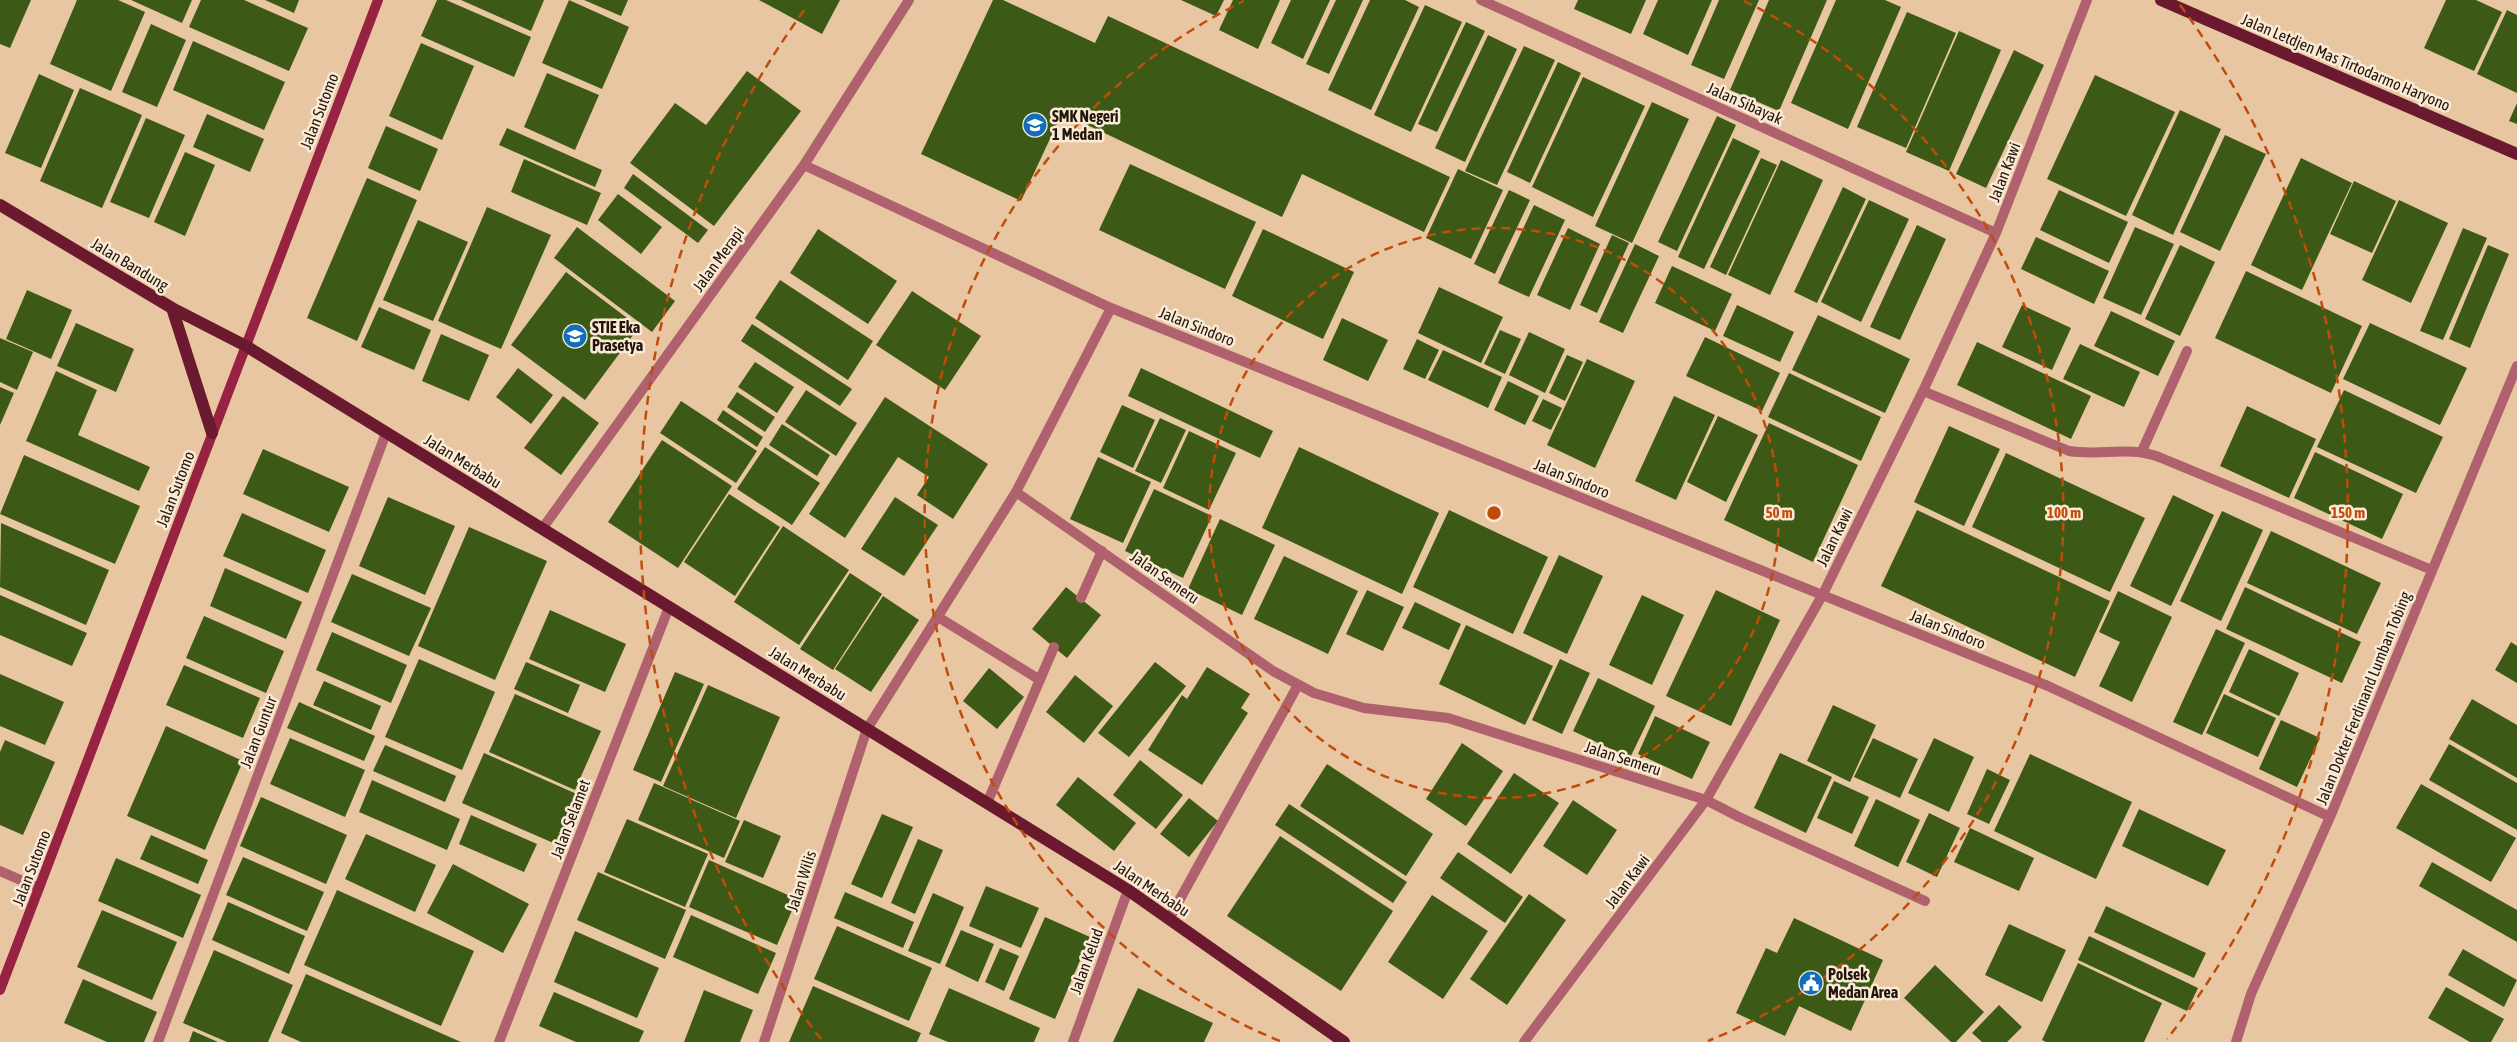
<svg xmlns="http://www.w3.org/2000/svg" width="2517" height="1042" viewBox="0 0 2517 1042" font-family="'Asap Condensed',sans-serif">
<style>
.building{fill:#3c5a16}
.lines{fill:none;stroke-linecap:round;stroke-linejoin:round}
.service{stroke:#b0616e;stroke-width:10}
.minor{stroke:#b0616e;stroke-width:10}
.secondary{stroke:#982242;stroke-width:10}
.primary{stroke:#6b192e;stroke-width:12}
.ring{fill:none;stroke:#c04c0b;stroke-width:2.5;stroke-dasharray:9 6}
.labels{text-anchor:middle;stroke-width:5;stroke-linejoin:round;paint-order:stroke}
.street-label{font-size:16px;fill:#211607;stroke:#fbead7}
.poi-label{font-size:16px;font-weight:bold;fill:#211607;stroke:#fbead7;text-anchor:start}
.centre{fill:#c04c0b;stroke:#fbead7;stroke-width:2.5}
.ring-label{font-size:15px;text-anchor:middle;font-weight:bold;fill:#c04c0b;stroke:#fbead7;stroke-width:5;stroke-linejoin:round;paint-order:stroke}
</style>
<rect width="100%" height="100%" fill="#e8c6a1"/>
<path class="building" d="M0 0H31L10 48 0 44Z
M77 0H118L145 12 111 91 50 64Z
M131 0H192L182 23Z
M201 0H244L308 28 289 71 189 27Z
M265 0H299L294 13Z
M437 0H446L531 37 514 77 421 36Z
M461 0H544L531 31Z
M569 0 629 27 602 89 542 63Z
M584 0H628L621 16Z
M759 0H840L822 34Z
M993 0H1003L1095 43 1082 70 1108 16 1450 177 1424 232 1302 174 1282 217 1062 113 1021 201 921 154Z
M1181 0H1224L1216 16Z
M1233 0H1280L1258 49 1219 30Z
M1291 0H1330L1303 59 1271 43Z
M1336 0H1363L1329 74 1306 64Z
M1370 0H1405L1419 7 1371 110 1328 90Z
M1578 0H1646L1631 34 1574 9Z
M1658 0H1712L1688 55 1643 34Z
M1719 0H1759L1724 79 1691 65Z
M1769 0H1827L1779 111 1730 90Z
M1836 0H1885L1901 7 1848 129 1791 103Z
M2446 0H2476L2502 12 2474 71 2424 48Z
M1425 5 1462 22 1411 132 1374 115Z
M2507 10 2517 15V93L2477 74Z
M1907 12 1956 33 1906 148 1857 127Z
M1466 22 1485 31 1437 132 1418 124Z
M151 24 186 40 157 107 122 92Z
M1959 31 2001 50 1949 171 1906 152Z
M1488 35 1517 49 1465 162 1435 148Z
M193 41 285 82 264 130 173 90Z
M421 43 474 66 442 140 389 116Z
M1524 46 1555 60 1497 185 1465 171Z
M2014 50 2044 65 1986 188 1956 174Z
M1558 62 1581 73 1530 183 1507 172Z
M747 71 801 111 714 226 630 163 675 103 706 125Z
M547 73 599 95 575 150 524 127Z
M39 74 74 90 41 168 5 153Z
M2095 75 2175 112 2126 216 2047 179Z
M1583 77 1645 106 1593 217 1532 187Z
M80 88 142 115 102 208 40 181Z
M1652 102 1689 119 1632 243 1595 226Z
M2517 103V124L2509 121Z
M2180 110 2221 129 2173 235 2132 215Z
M207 114 264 139 250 172 193 147Z
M1717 116 1736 125 1677 251 1658 242Z
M146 118 185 135 149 218 110 202Z
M386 126 438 149 420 191 368 168Z
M507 128 602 170 595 187 499 145Z
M2225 135 2266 154 2220 251 2180 232Z
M1733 138 1760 151 1704 269 1678 257Z
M185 152 215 165 185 236 154 222Z
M1761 158 1777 165 1726 275 1710 267Z
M2301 158 2352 183 2302 290 2251 265Z
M524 159 601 193 587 225 511 192Z
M1781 160 1823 180 1770 295 1728 275Z
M1130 164 1256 222 1225 289 1099 230Z
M1458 169 1503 190 1471 259 1426 238Z
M633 174 708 230 698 243 624 188Z
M367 178 417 200 357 341 307 318Z
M2354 181 2396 201 2372 253 2330 234Z
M1843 187 1866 199 1817 303 1794 292Z
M1509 190 1530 200 1495 274 1474 264Z
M2059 190 2128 222 2109 263 2040 230Z
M618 194 662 227 641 254 598 220Z
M1869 200 1909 219 1861 322 1821 302Z
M2399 200 2448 223 2411 303 2362 280Z
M1534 205 1565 220 1529 297 1498 283Z
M487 207 551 235 501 349 438 321Z
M418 220 468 242 433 321 383 300Z
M1917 225 1946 239 1900 340 1870 327Z
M577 227 675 301 652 332 554 258Z
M2135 227 2174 244 2141 315 2103 298Z
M1568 228 1600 244 1570 310 1537 295Z
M2463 228 2487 238 2443 340 2420 331Z
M818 229 897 281 868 324 790 273Z
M1263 229 1354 272 1323 339 1232 296Z
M1612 235 1629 243 1597 313 1580 305Z
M2036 237 2109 271 2094 304 2021 269Z
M1635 244 1659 256 1623 333 1599 322Z
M2180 245 2215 262 2180 336 2145 319Z
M2488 245 2509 254 2470 348 2449 339Z
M1672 266 1732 294 1715 331 1655 303Z
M2246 271 2362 326 2331 393 2215 338Z
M566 272 639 327 585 400 511 345Z
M780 280 873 341 848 380 755 318Z
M1439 287 1503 317 1481 363 1418 333Z
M27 290 72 310 51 359 6 339Z
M912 291 981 336 945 390 876 345Z
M1737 305 1794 332 1780 362 1723 336Z
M2022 305 2071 328 2052 370 2002 347Z
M379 307 431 330 414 370 361 347Z
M2111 311 2175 341 2158 376 2094 346Z
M1818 315 1910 359 1885 413 1792 370Z
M1342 318 1388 340 1368 381 1323 360Z
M76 323 134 349 116 392 57 366Z
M2370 323 2467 368 2440 425 2343 379Z
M752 324 852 389 840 406 741 341Z
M1500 330 1521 339 1505 374 1484 364Z
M1529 332 1565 349 1545 393 1509 375Z
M441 334 489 355 469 401 422 381Z
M1705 337 1780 373 1762 411 1686 376Z
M0 338 33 352 17 390 0 382Z
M1417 339 1439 350 1425 379 1403 369Z
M1977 342 2091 396 2071 439 1957 385Z
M2080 344 2140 372 2124 407 2063 379Z
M1443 350 1502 377 1488 408 1428 380Z
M1567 355 1583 362 1565 401 1549 393Z
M1587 359 1635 381 1595 468 1547 445Z
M755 362 794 387 777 413 738 387Z
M518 368 553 395 531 424 496 397Z
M1141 368 1273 431 1260 458 1128 396Z
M56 371 97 390 78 435 150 467 139 491 26 441Z
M1789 373 1881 417 1861 461 1768 417Z
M1508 381 1539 396 1525 425 1494 410Z
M0 387 14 393 0 425Z
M806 390 857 423 836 456 785 422Z
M2344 390 2443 437 2416 493 2317 447Z
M737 392 775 417 765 432 727 407Z
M563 396 599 423 561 475 524 448Z
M1674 396 1715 415 1676 500 1635 481Z
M885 397 988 464 953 519 917 495 929 477 898 457 845 538 809 514Z
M1543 399 1562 408 1551 430 1532 421Z
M681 401 757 451 736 483 660 433Z
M1122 405 1155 420 1133 468 1100 452Z
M2247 406 2316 439 2289 498 2220 466Z
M723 410 763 437 757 447 717 420Z
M1718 416 1758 435 1726 502 1687 482Z
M1160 418 1186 430 1161 483 1135 471Z
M1769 423 1858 465 1813 562 1724 520Z
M782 424 830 455 817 476 769 445Z
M1949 426 2000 449 1964 526 1914 502Z
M1189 431 1236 453 1209 510 1163 488Z
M662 440 732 486 678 568 608 522Z
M765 447 820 483 792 525 737 489Z
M1299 447 1439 513 1402 594 1262 528Z
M263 449 349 487 329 532 243 494Z
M2315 452 2403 494 2382 539 2294 498Z
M2006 453 2145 518 2110 592 1972 527Z
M24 455 140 506 115 564 0 514Z
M1098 457 1151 482 1123 543 1070 519Z
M1154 489 1212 516 1183 578 1125 551Z
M729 494 780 527 735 596 684 562Z
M2173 495 2214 515 2171 606 2130 586Z
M388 497 455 526 425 595 359 566Z
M895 497 938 525 904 576 861 549Z
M1449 510 1548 557 1513 634 1413 587Z
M1917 510 2110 601 2075 677 1881 586Z
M2222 511 2263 530 2221 621 2180 601Z
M242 513 326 550 308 593 223 556Z
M1220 519 1275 545 1242 615 1188 589Z
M1 523 109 570 86 625 0 587Z
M783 526 849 570 799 645 734 602Z
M469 527 547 561 495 680 418 646Z
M2271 531 2381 583 2357 634 2247 583Z
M1559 555 1603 576 1567 654 1523 633Z
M1284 556 1358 591 1328 654 1254 619Z
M225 568 302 602 286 639 210 606Z
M850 573 882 594 833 670 800 649Z
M352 574 431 608 409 656 331 622Z
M1066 587 1101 615 1067 658 1032 629Z
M2245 587 2361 642 2342 683 2226 629Z
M1367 590 1404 607 1383 651 1346 634Z
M1716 590 1780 620 1731 726 1666 696Z
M2118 591 2172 617 2132 702 2099 686 2120 642 2099 632Z
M0 595 87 633 72 666 0 635Z
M1642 595 1684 615 1652 685 1609 665Z
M883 596 919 620 871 692 835 669Z
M1415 602 1461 624 1449 650 1402 628Z
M550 610 626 644 605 692 529 659Z
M204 616 284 651 266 693 186 658Z
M1466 625 1553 666 1525 725 1439 684Z
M2216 629 2245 643 2202 735 2173 722Z
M332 632 407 665 391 703 316 670Z
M2511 642 2517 646V683L2495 670Z
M2249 649 2299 673 2279 716 2229 692Z
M419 659 495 692 462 770 385 737Z
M1560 659 1590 673 1562 734 1532 720Z
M526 662 580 685 568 713 514 689Z
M1155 662 1186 686 1129 757 1098 733Z
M184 665 260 698 243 738 166 705Z
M1207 667 1250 694 1241 708 1248 713 1202 785 1148 750 1182 695 1187 699Z
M989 668 1024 697 997 729 963 701Z
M675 672 704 684 661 782 633 770Z
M0 674 64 702 45 745 0 726Z
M1075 675 1113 706 1084 743 1046 712Z
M1598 678 1655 706 1630 758 1573 731Z
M324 681 381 706 371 730 313 705Z
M708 685 780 717 736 818 663 786Z
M515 694 601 731 575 790 489 752Z
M2224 694 2276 718 2258 757 2206 733Z
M2472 699 2517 725V778L2449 739Z
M299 702 375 736 364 761 287 728Z
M1833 705 1876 725 1850 782 1807 761Z
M1655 716 1710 742 1692 779 1638 754Z
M2281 720 2320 738 2297 787 2259 769Z
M166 726 243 761 205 850 127 816Z
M290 738 365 770 345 817 270 784Z
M1873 738 1918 759 1900 798 1854 777Z
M1934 738 1974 757 1949 812 1908 793Z
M5 740 55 762 23 835 0 825V752Z
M1462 743 1503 771 1466 826 1426 799Z
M2449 744 2517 783V830L2429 780Z
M385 745 456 776 445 802 373 771Z
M484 753 579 795 558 845 462 803Z
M1780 753 1832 777 1806 833 1754 808Z
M2030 754 2132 802 2096 879 1994 831Z
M1140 760 1183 795 1156 829 1113 795Z
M1327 764 1433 834 1406 876 1300 806Z
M1987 769 2010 780 1989 824 1967 814Z
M1514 773 1559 803 1511 874 1467 844Z
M1078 777 1136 823 1114 851 1056 805Z
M372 780 460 819 447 850 359 812Z
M1834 781 1869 797 1852 834 1817 818Z
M654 783 740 821 724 858 638 820Z
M2421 784 2516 838 2491 882 2396 828Z
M261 797 347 835 326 884 240 846Z
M1189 798 1218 821 1189 857 1160 834Z
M1876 799 1920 820 1898 867 1854 846Z
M1573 800 1617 830 1587 875 1543 846Z
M1289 804 1407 882 1393 903 1275 825Z
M2139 809 2226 850 2208 886 2122 846Z
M1929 813 1960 828 1937 877 1906 862Z
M882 814 913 827 882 898 851 884Z
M471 815 537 844 524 872 459 844Z
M627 819 708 854 685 907 604 872Z
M744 820 781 836 763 878 725 862Z
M1970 828 2034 858 2019 891 1954 862Z
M366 834 436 865 415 912 345 879Z
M151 835 208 860 198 884 140 859Z
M1280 836 1393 911 1341 991 1227 916Z
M918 839 943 850 915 914 891 903Z
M1458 852 1523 897 1505 923 1440 878Z
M243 857 324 892 307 931 226 895Z
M116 858 201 895 183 938 98 901Z
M709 860 797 899 777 945 689 907Z
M2432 862 2517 910V942L2419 886Z
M453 864 529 904 503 953 427 913Z
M598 872 686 910 665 959 577 920Z
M986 886 1039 908 1021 948 969 926Z
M337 890 474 951 441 1026 304 965Z
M845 892 914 922 903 948 834 918Z
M933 893 964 907 940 964 908 951Z
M1529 894 1566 920 1507 1005 1470 979Z
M1432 895 1488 931 1443 999 1388 962Z
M228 902 305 936 289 974 212 940Z
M2106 906 2206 953 2194 978 2094 932Z
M102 910 177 942 152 1000 77 967Z
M691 915 776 953 758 994 673 957Z
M1045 917 1090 937 1055 1019 1009 999Z
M1794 918 1883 960 1851 1031 1799 1006 1785 1036 1736 1013 1766 948 1777 953Z
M2009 924 2066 950 2042 1002 1985 975Z
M837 926 932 968 909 1021 814 979Z
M961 930 994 944 978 982 945 966Z
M575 931 659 968 637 1018 554 982Z
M2089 936 2198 988 2187 1011 2078 960Z
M1000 948 1019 956 1004 991 985 982Z
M2463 949 2517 980 2504 1007 2448 975Z
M214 950 293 985 268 1042H227L183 1023Z
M2078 963 2162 1003 2144 1042H2046L2042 1040Z
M1935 965 1984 1012 1956 1042H1951L1904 998Z
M306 974 461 1042H301L281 1033Z
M83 979 157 1012 144 1042H107L64 1023Z
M813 986 921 1033 917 1042H789Z
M2446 987 2504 1019 2491 1042H2470L2428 1018Z
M949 988 1040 1028 1034 1042H948L929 1034Z
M1138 988 1213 1023 1204 1042H1113Z
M704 990 753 1010 740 1042H684Z
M554 992 644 1031 639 1042H576L539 1026Z
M1999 1005 2022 1027 2007 1042H1982L1972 1033Z
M193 1031 218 1042H189Z"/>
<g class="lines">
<path class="service" d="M2142 451 2187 351
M1081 598 1102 551
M938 617 1040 680
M987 803 1054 647"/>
<path class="minor" d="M1481 0 1996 233
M804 165 1111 308 2048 686 2330 817
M1923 391 2069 451C2101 456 2129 446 2159 457L2432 570
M1016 492 1273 671 1314 693 1364 708 1448 718 1706 800 1739 817 1925 901
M542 529 804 165 909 0
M0 871 39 888
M1169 919 1298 685
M158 1042 386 433
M499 1042 669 607
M764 1042 867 729 1016 492 1111 308
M1073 1042 1128 890
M1524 1042 1706 800 1823 594 1923 391 1996 233 2087 0
M2236 1042 2251 994 2330 817 2517 366"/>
<path class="secondary" d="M0 990 378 0"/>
<path class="primary" d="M2161 0 2517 154
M0 205 172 308 246 346 1128 890 1344 1042
M172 308 212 433"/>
</g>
<g class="ring">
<circle cx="1494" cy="513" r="285"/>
<path d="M1280 1041A570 570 0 0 1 1244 1M1744 1A570 570 0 0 1 1708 1041"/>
<path d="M821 1039A854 854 0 0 1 808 5M2180 5A854 854 0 0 1 2167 1039"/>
</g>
<defs>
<symbol id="school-disc" viewBox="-11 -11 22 22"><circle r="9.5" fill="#116ebb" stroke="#fbead7"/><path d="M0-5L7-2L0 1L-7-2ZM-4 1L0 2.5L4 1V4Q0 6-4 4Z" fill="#fff"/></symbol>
<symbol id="university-disc" viewBox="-11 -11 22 22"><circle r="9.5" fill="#116ebb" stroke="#fbead7"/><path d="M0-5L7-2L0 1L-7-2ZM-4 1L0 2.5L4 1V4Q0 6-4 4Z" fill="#fff"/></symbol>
<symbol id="civic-disc" viewBox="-11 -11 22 22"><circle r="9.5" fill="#116ebb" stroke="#fbead7"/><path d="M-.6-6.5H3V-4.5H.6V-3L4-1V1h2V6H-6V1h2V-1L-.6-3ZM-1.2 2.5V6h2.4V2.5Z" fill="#fff"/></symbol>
</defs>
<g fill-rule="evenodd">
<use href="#school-disc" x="1021" y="111" width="28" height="28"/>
<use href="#university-disc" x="561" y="322" width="28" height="28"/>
<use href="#civic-disc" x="1797" y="969" width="28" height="28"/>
</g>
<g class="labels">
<g class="street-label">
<text transform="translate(2346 62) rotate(23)" y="6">Jalan Letdjen Mas Tirtodarmo Haryono</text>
<text transform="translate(1745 103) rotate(24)" y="6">Jalan Sibayak</text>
<text transform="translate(319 111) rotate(-69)" y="6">Jalan Sutomo</text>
<text transform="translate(2004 172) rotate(-69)" y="6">Jalan Kawi</text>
<text transform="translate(718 259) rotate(-54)" y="6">Jalan Merapi</text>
<text transform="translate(130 264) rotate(31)" y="6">Jalan Bandung</text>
<text transform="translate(1197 326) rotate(22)" y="6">Jalan Sindoro</text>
<text transform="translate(463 461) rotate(32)" y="6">Jalan Merbabu</text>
<text transform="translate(1572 478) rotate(22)" y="6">Jalan Sindoro</text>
<text transform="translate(175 489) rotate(-69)" y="6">Jalan Sutomo</text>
<text transform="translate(1834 537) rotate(-64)" y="6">Jalan Kawi</text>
<text transform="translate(1165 577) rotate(35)" y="6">Jalan Semeru</text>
<text transform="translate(1948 629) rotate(22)" y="6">Jalan Sindoro</text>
<text transform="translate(808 673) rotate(32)" y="6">Jalan Merbabu</text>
<text transform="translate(2363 698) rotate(-68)" y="6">Jalan Dokter Ferdinand Lumban Tobing</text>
<text transform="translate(258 732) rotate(-69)" y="6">Jalan Guntur</text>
<text transform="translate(1623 758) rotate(18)" y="6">Jalan Semeru</text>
<text transform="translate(570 819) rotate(-69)" y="6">Jalan Selamet</text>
<text transform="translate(31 868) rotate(-69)" y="6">Jalan Sutomo</text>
<text transform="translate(801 881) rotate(-72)" y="6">Jalan Wilis</text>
<text transform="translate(1627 881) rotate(-53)" y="6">Jalan Kawi</text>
<text transform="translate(1152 888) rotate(34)" y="6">Jalan Merbabu</text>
<text transform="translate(1086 961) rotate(-70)" y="6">Jalan Kelud</text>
</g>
<g class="poi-label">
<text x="1052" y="122">SMK Negeri<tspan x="1052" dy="18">1 Medan</tspan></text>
<text x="592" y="333">STIE Eka<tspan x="592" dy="18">Prasetya</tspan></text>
<text x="1828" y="980">Polsek<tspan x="1828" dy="18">Medan Area</tspan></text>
</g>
</g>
<circle cx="1494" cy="513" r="8" class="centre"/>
<g class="ring-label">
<text x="1779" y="518">50 m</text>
<text x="2064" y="518">100 m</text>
<text x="2348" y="518">150 m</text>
</g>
</svg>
